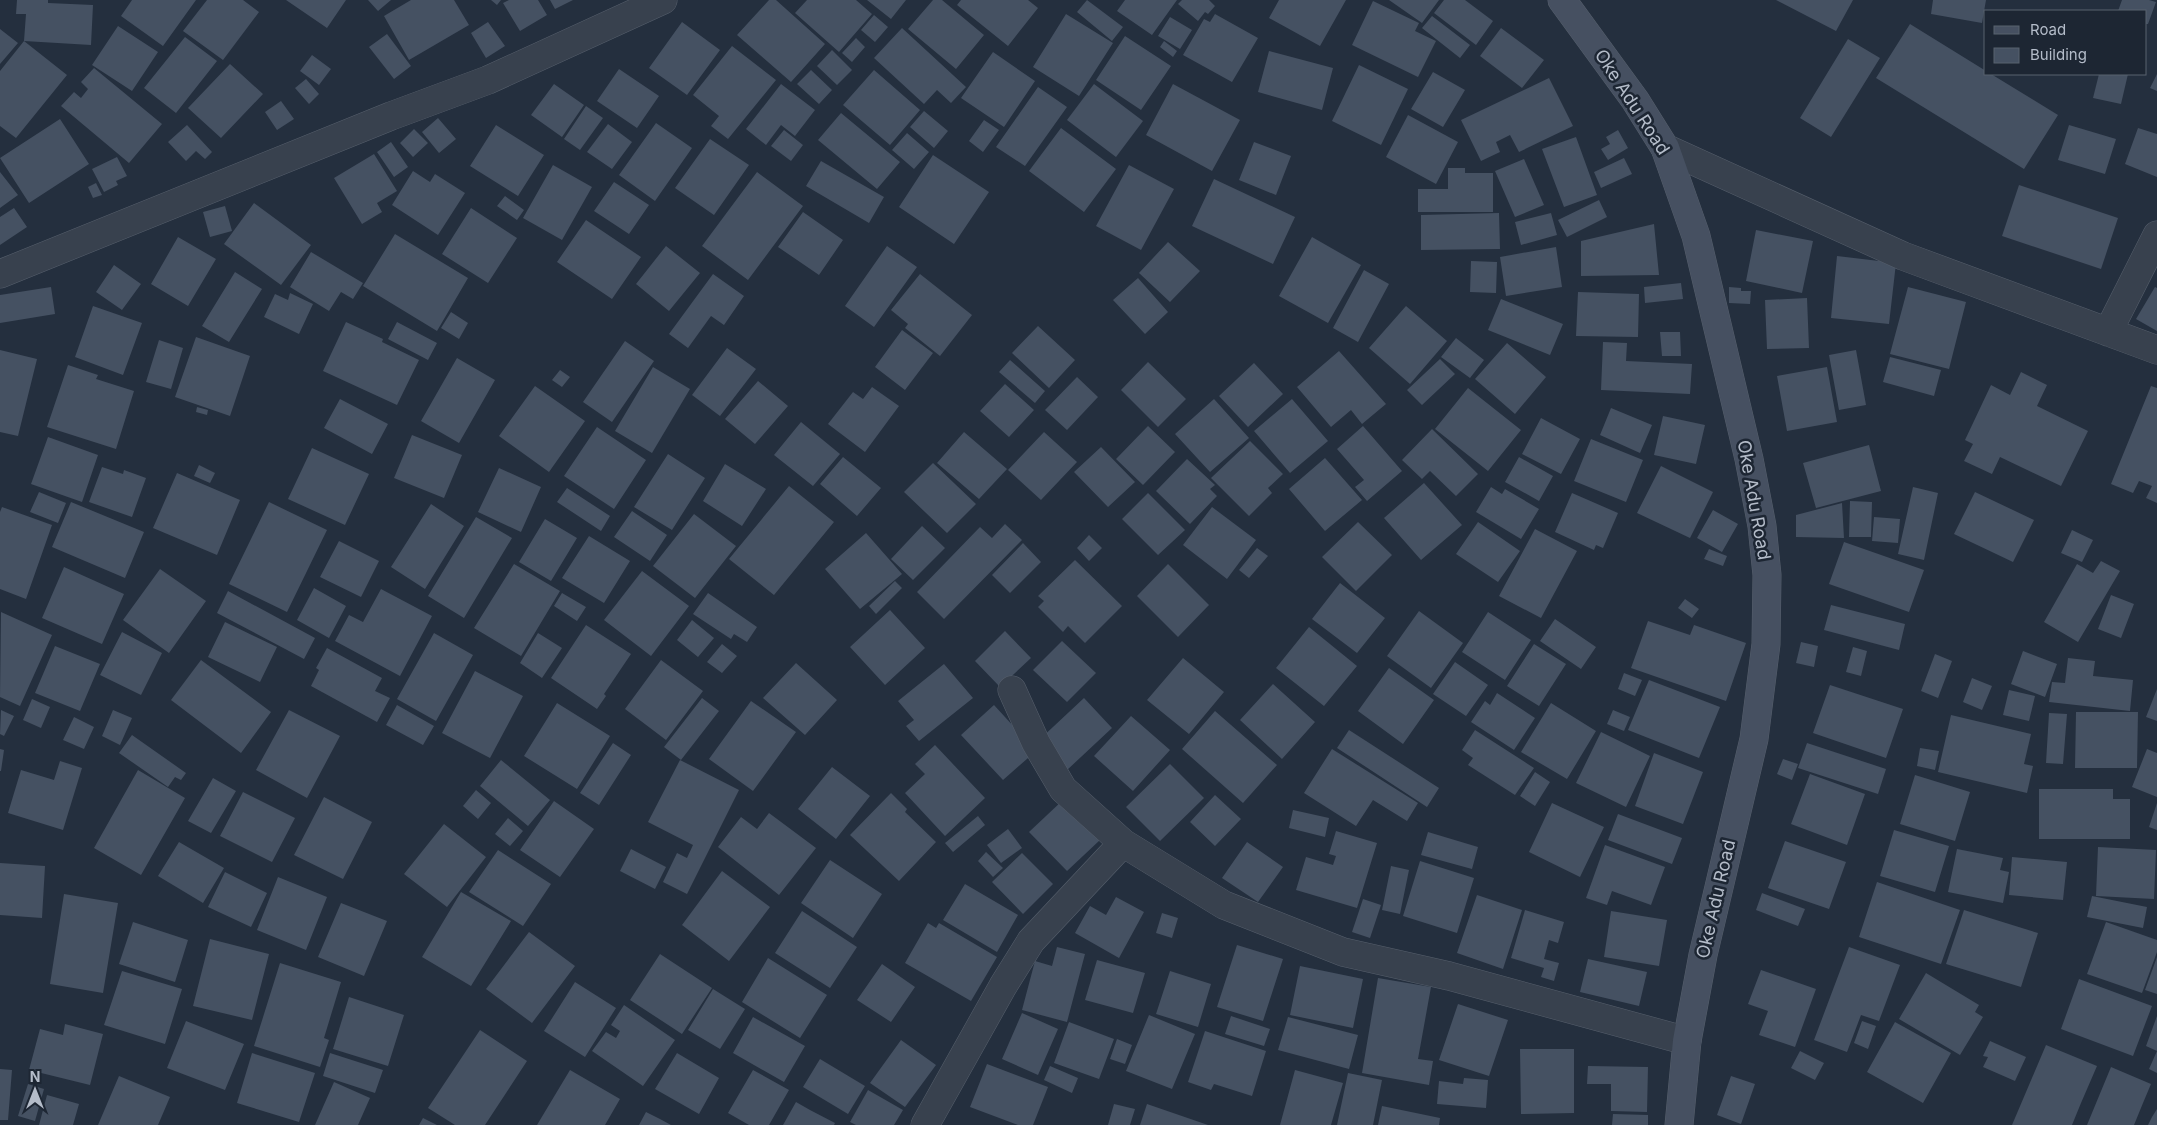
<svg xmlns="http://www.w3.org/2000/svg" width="2157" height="1125" viewBox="0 0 2157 1125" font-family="Inter,sans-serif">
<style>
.building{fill:#455162}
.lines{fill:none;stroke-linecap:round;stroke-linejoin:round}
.street-casing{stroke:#565f6c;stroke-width:29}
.secondary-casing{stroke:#565f6c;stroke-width:29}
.street{stroke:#38414e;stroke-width:28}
.secondary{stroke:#465061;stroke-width:28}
.labels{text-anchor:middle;stroke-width:5;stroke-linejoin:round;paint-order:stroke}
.street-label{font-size:18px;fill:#b4bcc9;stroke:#1d2633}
</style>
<rect width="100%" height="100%" fill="#242f3e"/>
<path class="building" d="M17 0H48V3L93 5 91 45 24 41 26 14H16Z
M132 0H196L163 46 121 16Z
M207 0H243L259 12 223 60 183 31Z
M286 0H346L327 28Z
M368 0H391L378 11Z
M411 0H454L469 25 409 60 384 16Z
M491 0H501L497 5Z
M509 0H538L547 15 520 31 503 3Z
M550 0H573L555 9Z
M769 0H776L825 44 791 82 737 35Z
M807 0H856L872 14 839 52 795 13Z
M867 0H906L891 19Z
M933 0H942L984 35 956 69 908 29Z
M961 0H1028L1038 8 1008 46 957 5Z
M1087 0 1123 27 1112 41 1077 12Z
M1125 0H1177L1152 35 1117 11Z
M1182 0H1209L1215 6 1208 14 1205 12 1198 21 1178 4Z
M1279 0H1346L1320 46 1269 18Z
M1389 0H1439L1422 23Z
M1444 0H1465L1493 21 1476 45 1434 13Z
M1776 0H1853L1836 31Z
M1933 0H1986L1982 23 1931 14Z
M2122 0H2149L2156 2 2148 24H2146V11H2118Z
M1373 1 1419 23 1415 31 1436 41 1418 77 1352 45Z
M1066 14 1113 43 1079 96 1033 67Z
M1215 14 1258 38 1232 82 1183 55 1204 19 1210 22Z
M874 15 888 27 875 42 861 30Z
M1432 16 1470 45 1460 58 1422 28Z
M1170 17 1192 30 1180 49 1158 36Z
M488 22 505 46 486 58 471 33Z
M682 22 720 50 687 95 649 68Z
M1910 24 1986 71V74H1991L2058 115 2024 169 1876 78Z
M118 26 158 52 132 91 92 65Z
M902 28 966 87 951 103 937 90 924 104 874 58Z
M1501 28 1544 60 1522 88 1480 56Z
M0 29 18 43 0 64Z
M387 34 411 66 394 79 369 47Z
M1125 36 1171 66 1141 110 1096 80Z
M185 37 217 61 176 113 144 88Z
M856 38 865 47 852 62 842 53Z
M1848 39 1880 58 1831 137 1800 118Z
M24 41 67 75 16 138 0 126V71Z
M1164 41 1177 51 1173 57 1160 47Z
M732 46 776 80 728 139 711 126 719 116 693 95Z
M832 50 852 70 837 85 817 66Z
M1269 51 1333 68 1322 110 1258 92Z
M993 52 1035 81 1004 127 961 98Z
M312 55 331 69 319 85 300 71Z
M230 64 263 94 221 138 188 108Z
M1359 65 1408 89 1381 145 1332 121Z
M94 68 162 124 129 163 61 106 74 92 81 98 88 89 81 82Z
M619 69 659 96 637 128 597 101Z
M811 70 832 90 819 104 797 84Z
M874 70 920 110 890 145 843 105Z
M1433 72 1465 90 1443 127 1411 109Z
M2099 74H2128L2121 104 2093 98Z
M2157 74V91L2150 88Z
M1549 78 1573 126 1519 152 1510 135 1496 142 1500 152 1481 161 1461 120Z
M306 79 319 94 309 104 295 88Z
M554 84 584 105 562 137 531 115Z
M781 84 815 110 795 136 781 125 766 145 746 129Z
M1094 84 1143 121 1116 157 1067 120Z
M1173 84 1240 120 1212 171 1146 135Z
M1038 87 1067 107 1025 166 996 147Z
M281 101 294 119 277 130 265 112Z
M586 106 603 118 580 150 564 139Z
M924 111 948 131 934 148 910 127Z
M841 113 900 162 877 189 818 140Z
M1408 115 1458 142 1436 184 1386 157Z
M438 118 456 139 439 153 422 132Z
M60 119 89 164 29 203 0 158Z
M984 120 999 130 983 152 969 141Z
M656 123 692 148 655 201 619 175Z
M608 124 632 142 612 169 587 152Z
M187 125 212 152 205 159 196 151 186 161 168 142Z
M496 125 544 155 518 196 470 166Z
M2069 125 2116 139 2105 174 2058 160Z
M1061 128 1116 169 1084 212 1029 171Z
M2138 128 2157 134V177L2125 164Z
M414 129 428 143 413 157 400 143Z
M784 130 803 145 791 161 771 146Z
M1618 130 1628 148 1608 160 1601 149 1610 144 1606 137Z
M907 133 929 152 914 169 892 150Z
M1576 137 1597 195 1564 207 1542 149Z
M710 139 749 165 714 215 675 188Z
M391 142 408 167 394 177 377 152Z
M1254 142 1291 156 1276 195 1239 180Z
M374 154 397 191 377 203 382 212 362 224 334 178Z
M933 155 989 192 954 244 899 207Z
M117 157 127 176 116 181 118 185 104 192 92 169Z
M1624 158 1632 174 1601 188 1594 172Z
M1524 159 1544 205 1515 217 1495 171Z
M821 161 884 197 869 223 806 186Z
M553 165 592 187 562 240 523 218Z
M1129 165 1174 189 1141 250 1096 226Z
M1448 168H1465V173H1493V212H1418V189H1448Z
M413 171 430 182 435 174 465 193 438 235 392 205Z
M0 172 18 195 0 208Z
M757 172 803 206 748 280 702 246Z
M1214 179 1295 217 1273 264 1192 226Z
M614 182 649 205 629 234 594 211Z
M96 183 102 195 93 198 88 187Z
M2019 185 2118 218 2101 269 2002 236Z
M505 196 524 210 517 220 497 206Z
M1599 200 1607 217 1567 237 1558 220Z
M254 203 311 245 281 285 224 244Z
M225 206 232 231 210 237 203 212Z
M14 208 27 227 0 245V217Z
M471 208 517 238 488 283 442 254Z
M803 212 843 240 819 275 778 247Z
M1499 213 1500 249 1421 250V215Z
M1551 213 1557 235 1521 245 1515 222Z
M586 220 641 257 612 299 557 262Z
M1654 224 1659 275 1581 276V241Z
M1756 230 1813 241 1802 293 1746 281Z
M395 234 468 278 437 331 363 286Z
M178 237 216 259 188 306 151 284Z
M1312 237 1361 265 1328 323 1279 296Z
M1168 242 1200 271 1170 302 1139 273Z
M666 246 700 273 669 311 636 284Z
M887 246 917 267 874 327 845 306Z
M1556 247 1562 287 1506 296 1500 257Z
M311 252 363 283 353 299 341 292 329 311 290 287Z
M1837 256 1896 263 1889 324 1831 318Z
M1471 261 1497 262 1496 293 1470 292Z
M114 265 141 284 122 310 96 292Z
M1364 270 1389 284 1358 342 1333 328Z
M235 272 262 289 229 342 202 326Z
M713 274 744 296 724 325 711 316 688 348 669 334Z
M920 274 972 315 940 356 905 328 908 324 891 310Z
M1138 278 1168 312 1145 334 1113 300Z
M1681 283 1683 299 1645 303 1644 287Z
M51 287 55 314 0 323V295Z
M1729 287 1741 288V291H1751L1750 304 1729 303Z
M1908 287 1966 302 1949 369 1890 354Z
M2155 287 2157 288V331L2136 319Z
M1578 292 1639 294 1638 337 1576 336Z
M290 293 313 304 299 334 264 317 275 294 288 300Z
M1807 298 1809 348 1767 349 1765 300Z
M1501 299 1563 324 1550 355 1488 330Z
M93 306 142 323 123 375 75 357Z
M1406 306 1447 341 1410 384 1369 348Z
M451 312 468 323 459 339 441 328Z
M346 322 383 339 382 342 419 360 397 405 323 371Z
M397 322 437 343 428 360 388 339Z
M1038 326 1075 360 1049 388 1012 353Z
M902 330 933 353 905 390 875 367Z
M1660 332H1680L1681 356H1662Z
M196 337 250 356 230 416 175 397Z
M1456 338 1484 360 1470 378 1441 357Z
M159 340 183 348 171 389 146 382Z
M625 341 654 361 612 422 583 402Z
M1603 342 1627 343 1626 361 1692 364 1690 394 1601 390Z
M1507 343 1546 377 1515 414 1475 379Z
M727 348 756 369 720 416 692 395Z
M0 350 37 359 18 436 0 432Z
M1856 350 1866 405 1839 410 1829 355Z
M1339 351 1386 404 1362 424 1351 410 1331 427 1297 387Z
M1890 357 1941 370 1934 396 1883 382Z
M457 358 495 380 459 443 421 421Z
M1440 359 1455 374 1422 405 1407 390Z
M1010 360 1045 391 1035 403 999 372Z
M1148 362 1186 399 1158 427 1121 390Z
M1254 363 1283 394 1248 427 1219 396Z
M68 365 98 375 96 379 134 391 116 449 47 427Z
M653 367 690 389 652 453 615 431Z
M1827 367 1837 422 1787 431 1777 376Z
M560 370 570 377 562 387 552 380Z
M2021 372 2047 385 2037 406 2088 431 2061 486 2000 457 1992 474 1964 461 1973 444 1965 440 1991 385 2010 395Z
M1077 377 1098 397 1067 430 1045 410Z
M758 381 788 406 755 444 725 419Z
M1005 384 1034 410 1009 437 980 411Z
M535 386 585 421 549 472 499 436Z
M2151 386 2157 388V503L2146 498 2152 486 2139 481 2133 493 2111 484Z
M872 387 899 406 865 452 828 424 853 392 863 399Z
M1468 388 1521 430 1488 471 1435 429Z
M340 399 388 424 372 454 324 428Z
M1214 399 1249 438 1210 472 1175 434Z
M1292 399 1328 441 1290 473 1254 431Z
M197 407 208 410 207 415 196 412Z
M1611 408 1652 425 1640 453 1600 435Z
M1663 416 1705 425 1696 464 1654 455Z
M1541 418 1580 439 1561 474 1522 454Z
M801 422 840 454 813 486 774 455Z
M1148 426 1175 452 1143 485 1116 459Z
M1363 426 1402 471 1367 501 1355 487 1364 480 1337 449Z
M597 427 646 460 614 509 564 476Z
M1432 429 1478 474 1456 496 1430 471 1422 479 1402 460Z
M964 432 1007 469 979 499 937 463Z
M1044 432 1077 462 1041 500 1008 470Z
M412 435 462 455 444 498 394 478Z
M48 437 98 455 82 502 31 484Z
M1591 439 1643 460 1626 502 1574 481Z
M1250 441 1283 474 1268 488 1272 493 1249 516 1211 478Z
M1869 445 1881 491 1816 508 1803 463Z
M1101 447 1135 482 1108 507 1074 472Z
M312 448 369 474 345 525 288 499Z
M668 454 705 478 672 530 634 507Z
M843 457 881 488 857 516 820 484Z
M1519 457 1553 476 1539 501 1505 482Z
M1325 458 1362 500 1325 531 1289 489Z
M1187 459 1215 485 1210 489 1217 496 1190 524 1156 491Z
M933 463 976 504 947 533 904 492Z
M725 464 766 489 742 526 703 501Z
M199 465 215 473 210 483 194 476Z
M1661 466 1713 492 1690 538 1637 513Z
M102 467 123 474 124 470 146 478 132 517 89 502Z
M499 468 541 487 521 532 478 512Z
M177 473 240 500 217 555 153 528Z
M1424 483 1462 525 1421 560 1384 518Z
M789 486 834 522 774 595 729 559Z
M1491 487 1502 494 1505 489 1539 509 1521 539 1476 512Z
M1913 487 1938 493 1924 560 1898 554Z
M567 488 610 516 601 531 557 502Z
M39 492 66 503 58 523 30 512Z
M1975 492 2034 520 2013 562 1954 534Z
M1148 493 1185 530 1158 555 1122 519Z
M1572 493 1618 513 1603 548 1596 545 1594 550 1555 532Z
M1850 501 1872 502 1871 537H1849Z
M71 502 144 532 125 578 52 547Z
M269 502 327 530 287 612 229 584Z
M1842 503 1844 538 1796 537V515Z
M431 504 464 526 425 589 391 567Z
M2 507 52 525 26 599 0 589V512Z
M1212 507 1256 540 1227 579 1183 545Z
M1713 510 1738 524 1722 552 1697 538Z
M632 511 667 535 650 561 614 537Z
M694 514 736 546 695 598 653 566Z
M476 517 512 538 464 618 428 596Z
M1874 517 1900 519 1898 543 1872 541Z
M545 519 577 538 551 581 519 562Z
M1358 522 1392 555 1356 591 1322 557Z
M1478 522 1520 551 1498 582 1456 554Z
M1005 524 1022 540 944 619 917 592 980 527 992 538Z
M922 526 945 548 913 580 891 559Z
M1535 529 1577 551 1541 618 1499 596Z
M2072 530 2093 540 2082 562 2061 553Z
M866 533 902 574 860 609 825 569Z
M1089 535 1102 548 1089 561 1077 548Z
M589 536 630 561 604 603 562 578Z
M339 541 379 561 361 597 320 577Z
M1844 542 1924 570 1909 612 1829 584Z
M1023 543 1041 562 1010 593 992 575Z
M1257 548 1268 556 1249 578 1239 570Z
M1709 549 1727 556 1723 566 1704 559Z
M1075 560 1122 606 1085 643 1068 626 1063 632 1038 607 1044 601 1038 596Z
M2101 561 2120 571 2078 642 2044 622 2077 564 2093 573Z
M514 564 560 591 521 656 474 628Z
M1168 564 1209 605 1178 637 1137 596Z
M64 567 124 594 102 644 42 618Z
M160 569 206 601 169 653 123 620Z
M642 571 689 606 651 656 604 620Z
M895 581 902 588 876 614 869 606Z
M1340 583 1385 618 1357 653 1312 619Z
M314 588 346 606 329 638 297 620Z
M381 589 432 616 400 676 335 641 349 615 363 622Z
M228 591 315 638 304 659 217 613Z
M562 593 586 607 577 621 554 606Z
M708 593 757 627 747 642 734 634 731 639 693 614Z
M2111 595 2134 604 2121 638 2098 629Z
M1685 599 1699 609 1692 618 1678 608Z
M1831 605 1905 624 1899 650 1824 630Z
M890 610 925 648 885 685 850 647Z
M1419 611 1463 643 1431 688 1387 656Z
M1 612 52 635 20 706 0 697Z
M1488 612 1531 640 1505 680 1462 652Z
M1555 619 1596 647 1581 669 1540 641Z
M692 620 714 638 698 657 677 640Z
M1648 621 1690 635 1694 625 1746 643 1726 701 1631 668Z
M225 622 277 647 260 682 208 657Z
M586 625 631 654 604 694 606 696 597 709 551 678Z
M1309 627 1357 666 1324 706 1276 668Z
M1005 631 1031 658 1000 687 975 661Z
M122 632 162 653 141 695 100 675Z
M434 633 473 655 436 721 397 699Z
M538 633 562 648 542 678 520 663Z
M1062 641 1096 673 1067 702 1033 670Z
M1801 642 1818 646 1814 667 1796 663Z
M722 644 737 656 722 673 707 662Z
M1534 644 1566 664 1539 706 1507 686Z
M55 646 100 664 80 711 35 693Z
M1853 647 1867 651 1861 676 1846 672Z
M327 648 382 678 375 691 390 698 377 722 311 686 319 670 316 668Z
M2023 651 2057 664 2045 697 2011 684Z
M1935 654 1952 661 1938 698 1921 691Z
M1183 658 1224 692 1189 734 1147 700Z
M2068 658 2095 661 2093 676 2133 680 2130 711 2049 702 2052 682 2065 683Z
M201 660 271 712 241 753 171 700Z
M661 660 703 691 666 740 625 709Z
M1455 662 1488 685 1466 716 1433 694Z
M796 663 837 700 805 735 763 698Z
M944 664 973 698 919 741 906 726 914 720 898 701Z
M1389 668 1434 700 1403 744 1358 711Z
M475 671 523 696 490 758 442 733Z
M1624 673 1642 680 1635 696 1618 689Z
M1972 678 1992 686 1982 710 1963 702Z
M1649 680 1720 707 1699 758 1628 730Z
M1273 684 1315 722 1282 759 1240 720Z
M1830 685 1903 709 1886 758 1813 733Z
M2157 689V721L2146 717Z
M2009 690 2035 696 2029 721 2003 715Z
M1497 693 1535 718 1514 750 1471 722 1485 701 1490 705Z
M702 698 719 711 681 760 664 747Z
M1084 698 1112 728 1066 771 1038 741Z
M32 699 50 707 41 728 23 720Z
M751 701 796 732 753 791 709 759Z
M557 703 610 736 577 789 524 756Z
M1551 703 1596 731 1567 779 1521 752Z
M397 705 434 726 423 745 386 725Z
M994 705 1036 751 1003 780 961 735Z
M1 710 14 716 4 736 0 734Z
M113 710 132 718 120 745 102 736Z
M289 710 340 736 307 798 256 770Z
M1613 710 1630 717 1624 731 1607 724Z
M1215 711 1277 765 1243 803 1182 749Z
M2076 712H2138L2137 768H2075Z
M2049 713 2067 714 2063 764 2046 763Z
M1951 715 2031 734 2024 764 2033 766 2027 793 1938 772Z
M1131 716 1170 750 1133 791 1094 756Z
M74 717 94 727 84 749 63 740Z
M1349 730 1439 788 1427 807 1337 748Z
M1475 730 1534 768 1515 795 1468 765 1473 758 1462 750Z
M1601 732 1650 756 1626 807 1576 783Z
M132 735 186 773 181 780 175 777 168 787 119 753Z
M613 743 631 755 599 805 580 793Z
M1807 743 1886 769 1878 794 1798 768Z
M935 745 985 798 945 836 905 793 925 774 915 764Z
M1920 748 1939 751 1935 770 1917 766Z
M0 749 4 750 1 771H0Z
M1332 749 1418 803 1407 821 1373 800 1356 826 1304 793Z
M2147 749 2157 753V797L2132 787Z
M1654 753 1703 772 1683 824 1635 806Z
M1783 759 1798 764 1792 780 1777 774Z
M501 760 550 800 528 826 480 786Z
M680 760 739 790 687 894 663 882 677 853 687 858 693 845 648 822Z
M60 761 82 768 63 830 8 813 21 770 54 780Z
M1170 764 1204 798 1160 841 1126 807Z
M832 767 870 796 836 839 798 809Z
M138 770 185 798 141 875 94 848Z
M1535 772 1550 782 1535 806 1520 796Z
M1810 774 1865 794 1847 845 1791 824Z
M1915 775 1970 792 1955 841 1900 824Z
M213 778 236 791 211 833 188 821Z
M2039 789H2113V799H2130V839H2039Z
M476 790 491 803 478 819 463 806Z
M243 792 295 818 272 862 220 836Z
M891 793 907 809 905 812 936 842 899 881 850 835Z
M1215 795 1241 819 1215 846 1190 822Z
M324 797 372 822 343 879 294 855Z
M1063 800 1100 840 1067 871 1029 832Z
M554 801 594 829 560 877 520 850Z
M1552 803 1604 827 1580 877 1529 852Z
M2157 803V830L2149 827Z
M1293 810 1329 818 1325 837 1289 828Z
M769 813 816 848 779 895 718 847 741 817 757 829Z
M1618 814 1682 838 1672 864 1608 840Z
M978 816 985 825 953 852 945 843Z
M508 818 523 831 510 846 495 834Z
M444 824 486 857 447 907 404 874Z
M1008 829 1022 848 1001 863 987 845Z
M1894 830 1949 846 1935 892 1880 876Z
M1336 831 1377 843 1357 908 1296 890 1306 857 1333 865 1336 856 1329 854Z
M1428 832 1478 847 1472 869 1421 855Z
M1785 841 1846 862 1829 909 1768 888Z
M179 842 224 868 203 903 158 876Z
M1247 842 1283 867 1258 902 1222 878Z
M1605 845 1665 867 1651 905 1612 891 1607 905 1586 898Z
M2098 847 2156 850 2154 899 2096 896Z
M631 849 666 867 655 889 620 871Z
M1957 849 2003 858 2000 870 2009 872 2003 903 1948 892Z
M498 850 551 884 523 926 469 892Z
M986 852 1003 868 993 877 978 861Z
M1022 853 1053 884 1023 914 992 882Z
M2012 857 2067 862 2063 900 2009 895Z
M830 860 882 894 853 938 801 903Z
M1420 861 1474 878 1457 933 1403 916Z
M0 863 45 866 42 918 0 915Z
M1391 866 1409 870 1400 914 1382 910Z
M722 871 770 907 729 961 682 925Z
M225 872 267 893 251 927 208 907Z
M278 877 327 897 306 950 257 930Z
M1877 882 1960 910 1941 964 1859 937Z
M965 884 1018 915 997 952 943 920Z
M461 892 511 921 471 986 422 957Z
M1762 893 1805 909 1798 926 1756 910Z
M64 894 118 903 103 993 50 984Z
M1477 895 1522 910 1503 969 1457 953Z
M2092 896 2147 907 2143 928 2087 917Z
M1116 897 1144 912 1119 958 1075 933 1090 906 1106 915Z
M1363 899 1381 905 1370 938 1352 932Z
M341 903 387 921 364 976 318 957Z
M1525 910 1564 922 1558 943 1549 940 1544 959 1559 963 1554 981 1541 977 1544 968 1511 958Z
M1964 910 2038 933 2021 987 1946 964Z
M802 911 857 947 830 988 775 953Z
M1611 911 1667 920 1659 966 1604 957Z
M1162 913 1178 918 1172 938 1156 933Z
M133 922 188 940 175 982 119 964Z
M2106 922 2157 940V952L2142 993 2087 974Z
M928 923 936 928 939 923 997 957 971 1001 905 963Z
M529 932 575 966 532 1023 486 989Z
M210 939 269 954 252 1020 193 1006Z
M1237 945 1283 959 1263 1021 1217 1007Z
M1057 947 1085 954 1067 1022 1022 1010 1035 961 1052 966Z
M1849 947 1900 965 1879 1021 1861 1015 1847 1052 1814 1040Z
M660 954 712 988 682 1034 630 1000Z
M2157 957V994L2145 990Z
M768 958 827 995 800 1038 742 1002Z
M1588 959 1647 972 1639 1006 1580 992Z
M1097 960 1145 973 1133 1013 1085 1000Z
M280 963 341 982 324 1038 329 1040 320 1067 254 1046Z
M882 964 915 987 891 1022 857 1000Z
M1300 966 1363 979 1353 1028 1290 1015Z
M1761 970 1816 989 1795 1047 1759 1035 1768 1011 1748 1004Z
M122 971 182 989 165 1044 104 1025Z
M1170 971 1211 984 1198 1027 1156 1014Z
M1926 973 1979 1005 1975 1012 1983 1017 1960 1055 1899 1019Z
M1378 978 1431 987 1418 1059 1433 1061 1429 1085 1362 1073Z
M2079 979 2152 1006 2133 1056 2061 1029Z
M575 982 616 1008 585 1057 544 1031Z
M713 989 745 1009 720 1049 688 1030Z
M349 997 404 1015 388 1066 333 1049Z
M1458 1004 1508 1020 1489 1076 1439 1060Z
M624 1005 675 1040 643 1086 592 1051 606 1032 616 1038 620 1031 611 1025Z
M1022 1013 1058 1029 1038 1075 1002 1059Z
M1149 1015 1195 1034 1172 1089 1126 1071Z
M1231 1016 1270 1029 1264 1046 1225 1034Z
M2157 1016V1073L2149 1069 2157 1051 2146 1046Z
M753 1017 805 1046 784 1082 733 1053Z
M1288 1017 1358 1035 1349 1069 1278 1050Z
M186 1021 244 1044 225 1090 167 1068Z
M1862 1021 1876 1026 1868 1049 1854 1043Z
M1069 1022 1114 1039 1099 1079 1054 1063Z
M1895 1022 1951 1053 1923 1103 1867 1072Z
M65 1024 103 1034 90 1085 29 1070 40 1029 63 1035Z
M480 1030 527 1061 485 1125H455L428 1108Z
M1205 1031 1266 1051 1252 1096 1214 1084 1211 1090 1188 1082Z
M1117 1039 1132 1045 1125 1064 1110 1059Z
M901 1040 936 1065 905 1107 870 1083Z
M1990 1041 2026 1057 2015 1081 1983 1067 1988 1057 1983 1056Z
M2046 1045 2097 1066 2081 1103 2072 1125H2012Z
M1520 1049H1574V1113L1521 1114Z
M1800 1051 1824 1063 1815 1080 1791 1068Z
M252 1053 315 1073 299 1122 237 1103Z
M330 1053 383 1070 375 1093 323 1076Z
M677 1053 719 1078 699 1114 655 1089Z
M820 1059 865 1086 848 1114 803 1087Z
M987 1064 1048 1087 1033 1125H1018L970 1107Z
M1050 1066 1078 1078 1072 1093 1044 1080Z
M1588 1066 1648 1067 1647 1112 1611 1111V1084H1587Z
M2111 1067 2151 1084 2143 1103 2134 1125H2087Z
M0 1069 12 1070 8 1120H0Z
M570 1070 620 1099 605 1125H537Z
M753 1070 789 1090 769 1125H749L728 1113Z
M1295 1070 1343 1083 1331 1125H1280Z
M1348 1073 1382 1080 1373 1125H1337Z
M119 1076 170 1097 158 1125H98Z
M1731 1076 1755 1084 1741 1124 1717 1115Z
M1464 1078 1488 1080 1486 1108 1437 1104 1439 1081 1463 1084Z
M334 1082 370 1098 358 1125H315Z
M28 1084 44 1089 35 1121 18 1116Z
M868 1090 903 1110 894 1125H856L850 1122Z
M47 1095 79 1104 73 1125H39Z
M796 1102 810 1110 835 1123 834 1125H783Z
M1114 1104 1135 1109 1130 1125H1108Z
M1147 1104 1208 1125H1140Z
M1382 1106 1440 1118 1439 1125H1378Z
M2157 1109V1125H2148L2152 1117Z
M646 1112 660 1119 671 1125H639Z
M1613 1114 1648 1115V1125H1612Z
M423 1118 437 1125H419Z"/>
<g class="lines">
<defs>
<path id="street" d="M1665 148 1903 256 2157 350
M0 274 391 116 488 80 663 0
M2108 332 2157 235
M1012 690 1036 743 1063 789 1123 843 1224 905 1343 952 1449 976 1687 1041
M925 1125 1003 986 1031 941 1123 843"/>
<path id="secondary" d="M1562 0 1635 100 1665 148 1696 236 1749 459 1762 526 1767 575 1766 644 1754 739 1703 955 1687 1041 1679 1125"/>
</defs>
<use href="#street" class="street-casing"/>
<use href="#secondary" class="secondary-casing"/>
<use href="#street" class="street"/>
<use href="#secondary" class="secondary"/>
</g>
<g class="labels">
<g class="street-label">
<text transform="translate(1632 102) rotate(57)" y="6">Oke Adu Road</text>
<text transform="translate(1754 500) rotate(80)" y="6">Oke Adu Road</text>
<text transform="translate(1716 899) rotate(-77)" y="6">Oke Adu Road</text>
</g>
</g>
<rect x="1984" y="10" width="162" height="65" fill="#1d2633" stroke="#59626f"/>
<rect x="1994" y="26" width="25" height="8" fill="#465061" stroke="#59626f"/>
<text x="2030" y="35" font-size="15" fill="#b4bcc9">Road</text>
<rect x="1994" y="48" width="25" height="15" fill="#455162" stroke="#59626f"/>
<text x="2030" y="60" font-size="15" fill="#b4bcc9">Building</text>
<g transform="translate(35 1090)" stroke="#1d2633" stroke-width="4" paint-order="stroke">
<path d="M0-4L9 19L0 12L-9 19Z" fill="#b4bcc9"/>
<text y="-8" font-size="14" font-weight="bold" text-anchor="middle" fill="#b4bcc9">N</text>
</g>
</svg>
